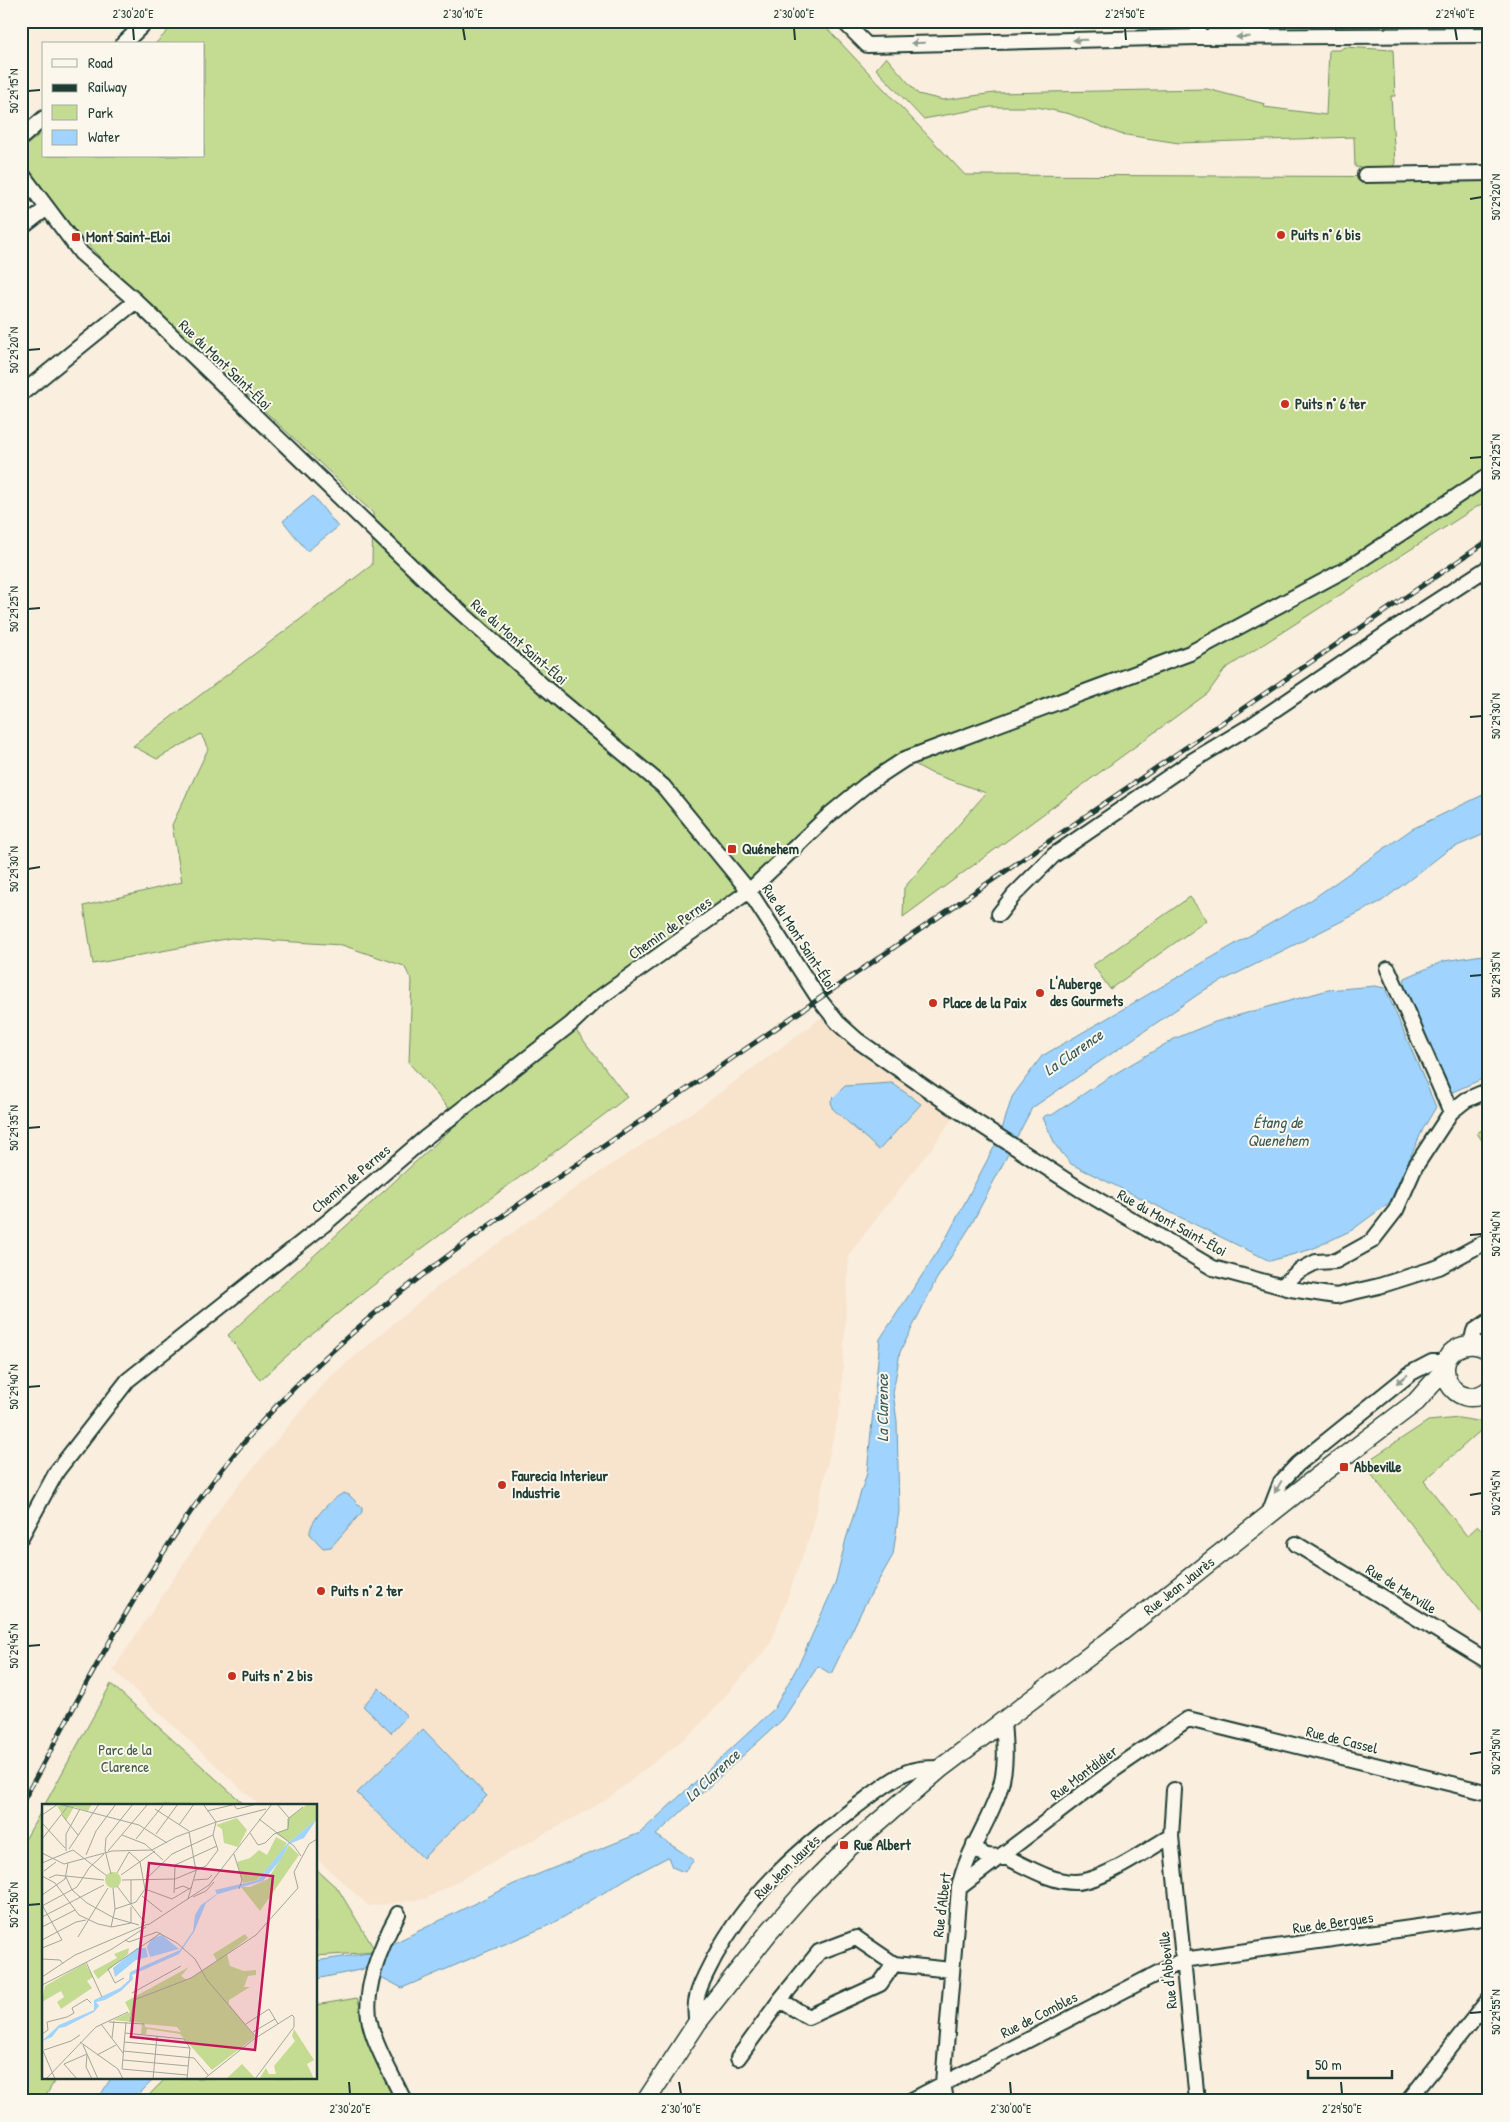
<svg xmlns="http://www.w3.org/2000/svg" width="1510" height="2122" viewBox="0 0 1510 2122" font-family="'Patrick Hand',sans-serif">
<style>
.built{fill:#f8e3cd}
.green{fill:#c4dc92;stroke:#728c63}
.water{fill:#a0d4fe;stroke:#6c98ad}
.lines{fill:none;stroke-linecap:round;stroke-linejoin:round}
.minor-casing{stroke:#1f3d34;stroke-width:18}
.major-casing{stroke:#1f3d34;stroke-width:21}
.minor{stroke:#fbf7ec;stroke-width:14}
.major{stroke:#fbf7ec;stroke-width:18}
.rail-casing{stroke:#1f3d34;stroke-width:5}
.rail{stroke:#fbf7ec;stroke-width:3;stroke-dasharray:9;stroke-linecap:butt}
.oneway{fill:#8d9a90}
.ticks{fill:none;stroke:#1f3d34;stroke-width:2}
.poi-dot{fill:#c8321e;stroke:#fbf7ec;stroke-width:2}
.labels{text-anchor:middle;stroke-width:4;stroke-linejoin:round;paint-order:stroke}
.poi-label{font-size:15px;font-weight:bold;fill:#1f3d34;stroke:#fbf7ec;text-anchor:start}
.street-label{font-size:15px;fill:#1f3d34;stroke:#fbf7ec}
.park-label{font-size:15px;fill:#405d47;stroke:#fbf7ec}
.water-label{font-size:16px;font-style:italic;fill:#395b5c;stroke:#fbf7ec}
.inset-road{fill:none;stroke:#a2a79a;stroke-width:1}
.view{fill:#c2185b;fill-opacity:0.15;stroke:#c2185b;stroke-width:2.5}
.inset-edge{fill:none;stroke:#1f3d34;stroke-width:2.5}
.neatline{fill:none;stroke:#1f3d34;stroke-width:2}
.ticks-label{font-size:12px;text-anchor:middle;fill:#1f3d34}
</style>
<rect width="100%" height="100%" fill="#faeede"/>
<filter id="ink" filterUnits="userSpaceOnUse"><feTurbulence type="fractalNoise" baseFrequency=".02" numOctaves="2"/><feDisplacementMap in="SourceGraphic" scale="10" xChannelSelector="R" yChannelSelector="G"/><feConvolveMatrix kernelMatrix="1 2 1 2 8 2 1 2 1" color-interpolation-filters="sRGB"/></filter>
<g filter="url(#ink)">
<path class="built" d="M829 1012 953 1107V1117L936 1142 849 1254 841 1403 813 1527 770 1645 695 1730 606 1800 425 1899 369 1906 316 1858V1806H260L113 1670 223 1504 328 1379 437 1287 574 1189 702 1106Z"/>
<path class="green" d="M177 21H820L965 175 1489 177V499L1225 669 1208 693 903 917 904 888 986 793 931 773 905 759 749 891 571 1024 627 1097C505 1192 374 1275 260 1380L228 1335 460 1121 409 1063 412 980 404 966 342 945 231 938 93 964 84 906 182 882 172 825 208 749 201 734 157 759 133 746 372 565 373 513C308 452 244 391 179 331 122 277 56 225 21 153V150L44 131V156H204V44H155Z
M1325 21H1393V24H1385V31L1325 30Z
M1344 47 1393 50 1395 96H1391L1395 163 1391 170 1355 167 1354 137 1179 143 1120 134 1070 114 1037 107H991L923 119 876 69 886 57 918 94 943 100 995 93 1207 89 1265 104 1264 107 1326 115 1329 50H1340Z
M1190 897 1207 920 1110 989 1093 965Z
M1489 1126V1151L1477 1133Z
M1459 1418 1489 1423 1424 1481 1467 1536 1478 1526 1489 1538V1622L1363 1464 1428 1421Z
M111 1684 246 1806H44Z
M44 1806V2078H56L43 2101H21V1847Z
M316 1869 338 1889 376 1952 316 1956Z
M357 1998 395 2101H143L166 2078H316V2005Z"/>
<path class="water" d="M313 496 338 527 307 551 283 521Z
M1489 792V832L1448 850 1382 901 1206 989 1032 1108 970 1227 936 1280 900 1352 893 1393 897 1421 899 1511 893 1555 864 1606 831 1674 818 1666 783 1719 656 1835 694 1860 684 1872 672 1867 668 1857 626 1879 554 1923 402 1988 379 1976 369 1968 316 1979V1961L376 1952 514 1884 640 1833 774 1709 800 1662 835 1584 846 1539 867 1473 880 1339 944 1242 1000 1136 1012 1097 1042 1056 1311 900 1412 829Z
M1489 954V1076L1448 1094 1404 986 1405 978 1444 961Z
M1375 986 1385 988 1436 1107 1423 1129 1390 1202 1352 1230 1312 1249 1270 1261 1071 1164 1056 1146 1043 1118 1046 1115H1052L1106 1079 1174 1039 1215 1022 1328 990Z
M892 1083 921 1104 879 1150 832 1108 831 1100 845 1086Z
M344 1493 349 1495 362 1508V1512L331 1547 323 1548 310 1534C309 1521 332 1498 344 1493Z
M379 1688 407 1716 391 1733 363 1706Z
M423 1729 487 1796 423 1858 357 1793Z
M111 2078H155L132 2101H97Z"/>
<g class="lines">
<defs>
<path id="minor" d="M843 21 867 45 1198 37 1489 35
M1198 21V37
M123 44 147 21
M21 138 44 118
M21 173 81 253 136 301 436 590 542 685 663 786 749 891 819 999 838 1023 857 1040 953 1107 1078 1188 1213 1268 1291 1289 1336 1296 1379 1286 1439 1267 1489 1240
M1365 175 1489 173
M21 228 47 208
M21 394 136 301
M999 914 1014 895 1054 855 1192 761 1252 725 1392 630 1489 567
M1388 969 1451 1112
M1282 1286 1299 1271 1316 1262 1336 1261 1372 1241 1396 1210 1415 1167 1451 1112 1466 1100 1489 1090
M1471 1344 1474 1331 1489 1321
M1268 1516 1281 1482 1298 1464 1411 1373 1432 1362H1446
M21 1537 57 1471 128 1380 326 1223 425 1138 571 1024 595 1001 749 891 829 815 867 784 905 759 1190 653 1350 567 1489 475
M1296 1544 1489 1662
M1174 1790 1171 1836 1197 2101
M974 1844C987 1864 992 1852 1010 1859 1029 1868 1052 1882 1075 1882 1102 1882 1147 1850 1171 1836
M959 1888 1115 1769 1188 1719 1489 1793
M398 1914C381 1945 361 1992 371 2027 377 2051 394 2078 404 2101
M780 2000 819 1952 856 1938 894 1964
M697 2023C691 1998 703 1980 714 1958 748 1895 796 1852 853 1809 869 1797 886 1783 903 1774 915 1768 928 1768 941 1768
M738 2058 780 2000 808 2017 880 1984 894 1964 951 1970
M910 2101 1183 1960 1489 1917
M946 2101 943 2083 959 1888C967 1850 988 1825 999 1791 1007 1768 1005 1746 1003 1722
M1408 2101 1489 1999"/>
<path id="major" d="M1489 1351C1481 1345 1473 1343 1463 1346 1425 1358 1454 1417 1489 1390
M646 2101 697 2023 769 1932 805 1891 847 1849 941 1768 1121 1632 1313 1480 1416 1402 1445 1369"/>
</defs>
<use href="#minor" class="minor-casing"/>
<use href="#major" class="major-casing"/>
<use href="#minor" class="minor"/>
<use href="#major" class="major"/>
<defs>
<path id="rail" d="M21 1805C87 1684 148 1559 236 1452 319 1351 418 1275 525 1200L1489 540"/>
</defs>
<use href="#rail" class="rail-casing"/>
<use href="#rail" class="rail"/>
</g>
<defs><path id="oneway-solid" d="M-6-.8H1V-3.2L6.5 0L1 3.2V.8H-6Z" transform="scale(1.25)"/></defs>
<g class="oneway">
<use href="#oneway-solid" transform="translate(1243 37) rotate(179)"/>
<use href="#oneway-solid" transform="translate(1080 40) rotate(179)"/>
<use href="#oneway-solid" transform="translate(918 43) rotate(179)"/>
<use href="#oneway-solid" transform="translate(1402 1379) rotate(142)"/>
<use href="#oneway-solid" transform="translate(1278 1487) rotate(120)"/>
</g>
</g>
<path class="ticks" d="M133 28 134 40M463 28 465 40M794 28 795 40M1125 28 1126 40M1455 28 1457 40M28 91 40 90M1470 199 1482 197M28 350 40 349M1470 458 1482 457M28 609 40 608M1470 717 1482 716M28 869 40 867M1470 976 1482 975M28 1128 40 1127M1470 1235 1482 1234M28 1387 40 1386M1470 1495 1482 1493M28 1646 40 1645M1470 1754 1482 1752M28 1905 40 1904M1470 2013 1482 2012M349 2082 350 2094M679 2082 681 2094M1010 2082 1011 2094M1341 2082 1342 2094"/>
<g class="poi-dot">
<circle cx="1281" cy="235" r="5"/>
<rect x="71" y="232" width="10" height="10" rx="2.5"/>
<circle cx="1285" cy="404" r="5"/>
<rect x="727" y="844" width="10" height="10" rx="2.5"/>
<circle cx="1040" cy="993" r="5"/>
<circle cx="933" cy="1003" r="5"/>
<rect x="1339" y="1462" width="10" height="10" rx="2.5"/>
<circle cx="502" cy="1485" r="5"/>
<circle cx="321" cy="1591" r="5"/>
<circle cx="232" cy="1676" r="5"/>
<rect x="839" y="1840" width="10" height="10" rx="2.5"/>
</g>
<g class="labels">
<g class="poi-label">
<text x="1291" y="240">Puits n° 6 bis</text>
<text x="86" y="242">Mont Saint-Eloi</text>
<text x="1295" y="409">Puits n° 6 ter</text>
<text x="742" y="854">Quénehem</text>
<text x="1050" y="989">L'Auberge<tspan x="1050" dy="17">des Gourmets</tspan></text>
<text x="943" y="1008">Place de la Paix</text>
<text x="1354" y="1472">Abbeville</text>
<text x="512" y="1481">Faurecia Interieur<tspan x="512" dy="17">Industrie</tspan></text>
<text x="331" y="1596">Puits n° 2 ter</text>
<text x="242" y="1681">Puits n° 2 bis</text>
<text x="854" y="1850">Rue Albert</text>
</g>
<g class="street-label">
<text transform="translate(225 365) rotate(44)" y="5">Rue du Mont Saint-Éloi</text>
<text transform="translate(519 642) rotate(41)" y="5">Rue du Mont Saint-Éloi</text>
<text transform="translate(670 928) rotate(-35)" y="5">Chemin de Pernes</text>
<text transform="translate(799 937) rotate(57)" y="5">Rue du Mont Saint-Éloi</text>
<text transform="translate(351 1179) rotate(-40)" y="5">Chemin de Pernes</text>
<text transform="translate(1172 1223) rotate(29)" y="5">Rue du Mont Saint-Éloi</text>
<text transform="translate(1179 1586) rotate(-38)" y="5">Rue Jean Jaurès</text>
<text transform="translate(1401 1589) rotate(32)" y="5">Rue de Merville</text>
<text transform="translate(1342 1740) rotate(14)" y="5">Rue de Cassel</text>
<text transform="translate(1084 1773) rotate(-37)" y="5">Rue Montdidier</text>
<text transform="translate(787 1867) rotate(-44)" y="5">Rue Jean Jaurès</text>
<text transform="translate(942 1905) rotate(-83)" y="5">Rue d'Albert</text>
<text transform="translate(1333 1923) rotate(-8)" y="5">Rue de Bergues</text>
<text transform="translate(1168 1970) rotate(-96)" y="5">Rue d'Abbeville</text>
<text transform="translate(1039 2015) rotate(-27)" y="5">Rue de Combles</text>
</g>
<g class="park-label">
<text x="125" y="1755">Parc de la<tspan x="125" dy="17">Clarence</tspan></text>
</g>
<g class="water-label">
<text transform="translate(1073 1052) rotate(-35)" y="6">La Clarence</text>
<text x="1278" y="1128">Étang de<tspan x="1278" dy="18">Quenehem</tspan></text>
<text transform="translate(882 1408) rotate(-90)" y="6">La Clarence</text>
<text transform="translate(712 1775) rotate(-43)" y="6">La Clarence</text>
</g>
</g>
<g transform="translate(42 1804)">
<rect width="275" height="275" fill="#faeede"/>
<path d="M23 0H50L46 7 32 3 24 17 15 2ZM266 0H275V15L268 21 247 38 233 29 245 25V15ZM195 14 205 26 196 43 182 39 180 25 174 21ZM234 33 245 39 236 54 215 76 201 79 195 58 208 54 217 46 225 51ZM247 41 257 51 218 107 199 83H208L226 75ZM63 76a8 8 0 1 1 16 0a8 8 0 1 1-16 0ZM203 130 206 134 185 150 188 162 202 167 214 166V171L206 172 202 183H208L187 196V200L213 233 170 266 138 230 105 225 104 230H99L100 219 71 216 88 208 83 198 147 163 139 172 145 176 175 157 171 150ZM103 220 135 223 139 228 103 223ZM87 144 86 150 56 175 51 167 75 154 72 150ZM43 159 51 173 45 177 50 184 19 205 15 198 22 193 19 187 0 198 3 182ZM252 225 272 256 265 260 272 275H217L224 264 227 270H234L232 262 253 237 250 232ZM200 260 213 274 184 275Z" fill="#c4dc92" fill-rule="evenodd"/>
<path d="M275 15 262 34 247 40 239 55 221 77 176 90 164 99 152 128 137 150 90 171 91 175 79 187 63 196 54 198 57 202 52 208 23 223 17 224 10 233 0 237 17 221 52 206V196L78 184 87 176 88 168 138 146 151 127 153 111 159 101 175 90 173 86 216 76 246 39ZM120 131 137 145 108 153 105 143 109 135ZM95 144H104L106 153 94 156 73 173 71 164Z" fill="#a0d4fe"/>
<path class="inset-road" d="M17 0 97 21 125 39M161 0 174 18M235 0 247 14M192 1 195 5 215 0M113 5 147 27M165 7 194 0M0 11 16 0M20 11 36 31M247 14 261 3M217 15 252 42 259 52M0 19 23 44M137 21 152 0M208 29 216 41 223 39M114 30 136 0M80 31 103 40 121 56M0 35 26 2M94 35 122 0M223 39 232 30 246 25 247 14M27 45 57 0M24 47V30L38 5M66 47 106 0M0 49 22 60 70 47 110 46 134 33 174 18 224 5M192 50 200 76 197 85M44 51 54 27 74 0M0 59 31 46 65 72M2 67 14 58M75 69 87 48M69 70 63 46 64 34 91 0M79 71 113 47M0 72 13 79 37 111 56 120 70 123 89 119V103M24 73 30 86 45 99 72 114 97 121M7 74 14 71 62 76M104 75 130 50 171 31M80 76 133 75 164 62 176 46 171 31 174 18M89 76V100M152 76 166 75 170 71M75 82 103 119M103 85 130 95 150 83M133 85 141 82 148 85M132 89 133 61 175 42M0 91 23 75 26 59M100 92 120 108M151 93 164 87 172 78M146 95 154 67 147 28M0 101 20 136 0 144M0 102 35 83 47 64 62 50M73 105 94 98 103 85 98 58 87 48M0 113 62 81M106 121 167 81 230 0M0 123 33 106M69 123 73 105 71 84M36 133 66 84M0 136 34 118 44 116M83 136 87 138 115 128 135 139 153 155 165 176 214 233M0 155 18 156 21 160M44 158 60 193M0 173 33 151 106 120M82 174 73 179 66 165 119 129M0 181 70 145 104 123M90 189 139 162M30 204 45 195 49 199M5 218 25 213 32 209 30 204M67 218 102 220M88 218 92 196 149 174 214 131 256 84 252 68 267 40 275 35M59 220 81 249M204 220 227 205 236 220M211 228 233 215M83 229 142 235 148 244M0 230 6 226 5 218M70 234 72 217M38 238 76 265 81 275M82 238 148 244M41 241 56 275M2 246 29 237 38 231M1 247 13 275M81 247 152 254 166 271M45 251 44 263 50 275M55 251 74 241M81 256 146 262M22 260 45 250M22 260 35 275M80 265 145 271M80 265 84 218M4 275 54 223 86 208M111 275 115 232M145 275 148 244M162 275 212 235 250 211 252 213V223L213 275"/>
<path class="view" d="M107 59 231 72 213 246 89 233Z"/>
<rect width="275" height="275" class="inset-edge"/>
</g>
<rect width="1510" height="2122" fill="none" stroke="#fbf7ec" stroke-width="55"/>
<rect x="42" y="42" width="162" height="115" fill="#fbf7ec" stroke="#a3ada2"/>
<rect x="52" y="59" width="25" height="8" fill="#fbf7ec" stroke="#a3ada2"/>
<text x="88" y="68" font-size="15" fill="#1f3d34">Road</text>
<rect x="52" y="84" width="25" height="8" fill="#1f3d34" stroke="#a3ada2"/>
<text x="88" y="92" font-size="15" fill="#1f3d34">Railway</text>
<rect x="52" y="105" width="25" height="15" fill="#c4dc92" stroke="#a3ada2"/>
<text x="88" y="118" font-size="15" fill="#1f3d34">Park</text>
<rect x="52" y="130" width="25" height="15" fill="#a0d4fe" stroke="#a3ada2"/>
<text x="88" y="142" font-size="15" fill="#1f3d34">Water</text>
<path d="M1308 2070v8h84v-8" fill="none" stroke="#1f3d34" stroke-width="2.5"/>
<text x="1315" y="2070" font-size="15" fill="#1f3d34" stroke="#fbf7ec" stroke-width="4" paint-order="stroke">50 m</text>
<rect x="28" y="28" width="1454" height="2066" class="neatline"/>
<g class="ticks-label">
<text x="133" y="18">2°30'20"E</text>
<text x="463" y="18">2°30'10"E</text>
<text x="794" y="18">2°30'00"E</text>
<text x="1125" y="18">2°29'50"E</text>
<text x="1455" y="18">2°29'40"E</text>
<text transform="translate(14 91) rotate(-90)" y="4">50°29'15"N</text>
<text transform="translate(1496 197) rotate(-90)" y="4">50°29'20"N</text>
<text transform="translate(14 350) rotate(-90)" y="4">50°29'20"N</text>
<text transform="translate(1496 457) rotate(-90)" y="4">50°29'25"N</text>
<text transform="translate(14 609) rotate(-90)" y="4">50°29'25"N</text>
<text transform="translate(1496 716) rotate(-90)" y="4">50°29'30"N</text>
<text transform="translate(14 869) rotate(-90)" y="4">50°29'30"N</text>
<text transform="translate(1496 975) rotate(-90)" y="4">50°29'35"N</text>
<text transform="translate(14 1128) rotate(-90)" y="4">50°29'35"N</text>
<text transform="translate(1496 1234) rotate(-90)" y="4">50°29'40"N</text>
<text transform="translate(14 1387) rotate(-90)" y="4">50°29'40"N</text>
<text transform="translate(1496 1493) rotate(-90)" y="4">50°29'45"N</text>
<text transform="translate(14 1646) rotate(-90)" y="4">50°29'45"N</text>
<text transform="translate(1496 1752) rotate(-90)" y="4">50°29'50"N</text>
<text transform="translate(14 1905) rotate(-90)" y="4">50°29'50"N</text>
<text transform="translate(1496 2012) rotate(-90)" y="4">50°29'55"N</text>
<text x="350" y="2113">2°30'20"E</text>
<text x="681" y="2113">2°30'10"E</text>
<text x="1011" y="2113">2°30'00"E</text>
<text x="1342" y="2113">2°29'50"E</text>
</g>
</svg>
